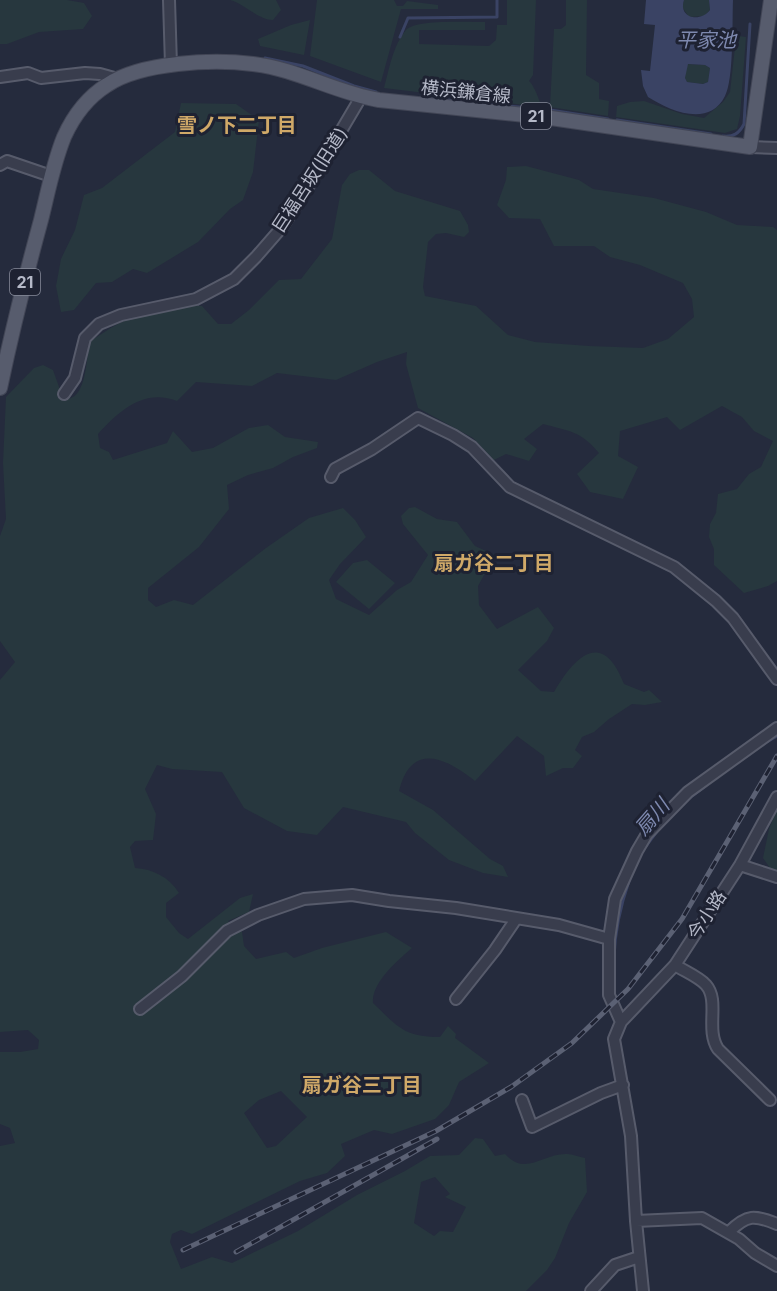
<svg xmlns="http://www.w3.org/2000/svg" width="777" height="1291" viewBox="0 0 777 1291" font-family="Inter,'Noto Sans JP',sans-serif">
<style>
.green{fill:#27373e;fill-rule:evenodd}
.water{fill:#3a4364;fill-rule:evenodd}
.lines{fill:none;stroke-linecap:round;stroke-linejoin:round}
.stream{stroke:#3a4364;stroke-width:3}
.minor-casing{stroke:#575b6b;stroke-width:14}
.major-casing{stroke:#424656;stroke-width:16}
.minor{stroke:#393d4d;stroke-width:10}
.major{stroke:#575c6d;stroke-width:14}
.rail-casing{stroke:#5b6174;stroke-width:5}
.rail{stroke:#1e2232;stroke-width:3;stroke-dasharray:9;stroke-linecap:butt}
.labels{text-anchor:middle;stroke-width:6;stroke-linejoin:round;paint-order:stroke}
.shield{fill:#1e2232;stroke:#888c9b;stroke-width:1.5}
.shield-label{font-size:16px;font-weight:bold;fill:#b5b9c8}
.street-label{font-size:18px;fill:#b5b9c8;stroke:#1e2232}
.water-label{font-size:20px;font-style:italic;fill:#7e89af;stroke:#1e2232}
.neighbourhood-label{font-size:20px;font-weight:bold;fill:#d0a968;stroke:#1e2232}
</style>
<rect width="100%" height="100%" fill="#252b3d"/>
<path class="green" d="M0 0H67L84 3 92 16 83 29 39 32 7 44H0Z
M230 0H276L281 10 273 20C258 20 245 4 230 0Z
M317 0H394L397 6H403L407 1 438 5V9H401L381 82 310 56Z
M507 0H536L533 75 529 81C534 85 540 101 541 107L384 88C389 70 393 45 406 30 415 19 469 22 485 22V30H419V44L489 46 496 40 497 25H507Z
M566 0H587L586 75 599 83V99L609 101 608 116 550 107 554 29H561L566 25Z
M684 0H709L710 10 704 16 689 17 682 7Z
M310 20 304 55 260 46 258 39 291 25Z
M739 36 746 37 740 116 737 129 725 133 616 117 617 106 630 102 644 101 682 114 704 118 723 102 730 92 736 38Z
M687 64 705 65 710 68 708 82 703 84 687 82 685 78Z
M181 103 236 104 259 120 253 172 243 200 230 209 198 242 147 273 133 269 112 282 96 283 74 310 61 312 56 286 61 259 75 230 84 195 102 188 175 132Z
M526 166 579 180 593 189 654 198 706 212 737 225 773 227 777 230V581L768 586 744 593 714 565V549L709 537 710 524 716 513 718 494 737 489 749 474 761 467 773 441 754 431 742 417 722 406 680 430 667 417 620 431 618 456 638 467 623 499 590 492 577 474 599 453C581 431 569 431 543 424L524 439 537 449 529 461 506 454 494 460 473 438 418 408 406 364 407 352 377 362 336 380 277 373 252 386 196 382 177 401C144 388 119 411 98 434L100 448 109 452 113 460 167 443 173 431 192 452 213 448 249 428 268 425 285 437 318 442 317 448 293 457 273 468 248 475 227 485 229 509 199 547 148 588V600L156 607 174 600 193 605 266 548 309 518 343 508 355 520 366 537 340 564 329 580 336 599 369 615 397 590 411 582 428 555 403 524 401 516 409 508 415 507 437 519 457 522 475 546 495 555 478 586 479 605 497 629 538 607 554 628 547 641 518 670 541 691 554 692C576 654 603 630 624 684L644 692 649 690 662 702 645 705 632 704 609 719 594 732 582 737 575 750 582 756 573 768H563L546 776 544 756 517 736 475 781C445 757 411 742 399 791L433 810 490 859 503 866 508 877 483 873 449 860 415 833 406 822 343 807 317 835 287 831 244 808 222 772 172 769 157 765 145 789 156 814 153 840 135 841 130 847 135 868C153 869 169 877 179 893L166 903V917L179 933 188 939 240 898 253 894 249 912 228 921 242 932 244 946 256 959 286 952 294 958 322 948 386 932 412 948C398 960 371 983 373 1003 398 1027 404 1037 440 1037L448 1026 456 1034 455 1038 489 1063 459 1082 449 1105 435 1119 392 1134 374 1130 341 1144 345 1156 327 1173 300 1181 192 1234 181 1230 172 1234 170 1242 181 1269 212 1257 232 1263 298 1231 357 1195 405 1171 430 1156 459 1155 475 1138 483 1139 495 1156 505 1154C526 1177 543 1153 567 1154 573 1154 579 1157 585 1158L587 1192 569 1223 555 1258 547 1270 526 1291H0V1146L15 1143 10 1128 0 1124V1052H20L38 1049 39 1040 28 1030 0 1032V680L15 662 0 641V536L6 519 3 463 6 397 34 368 43 365 53 370 63 398C86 405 87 357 89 342 99 336 108 329 118 324 139 313 179 303 202 306L218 324H231L249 310 279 280 301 279 332 239 342 185 350 174 359 170H369L395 191 460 211 468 225 469 232 464 237 446 233 436 234 428 242 423 287 425 296 476 306 508 335 535 342 589 346 643 348 668 339 694 317 692 299 683 283 640 265 610 257 594 246H554L540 219 509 218 497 205 506 180 507 167ZM281 1091 307 1117 276 1146 267 1148 244 1113 259 1100ZM435 1177 450 1194 445 1197 466 1207 453 1232 440 1231 434 1236 414 1223 421 1182Z
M367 560 395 583 369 609 336 582 353 563Z
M777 810V871L770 868 763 858 769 829Z"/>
<path class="water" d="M646 0H684C678 18 700 23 710 10L709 0H733C732 22 734 79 725 96 709 128 670 111 648 97L643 86 641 70 650 71 655 25 644 24ZM688 64 705 65 710 68 708 82 703 84 687 82 685 78Z"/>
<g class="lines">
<path class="stream" d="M400 37 408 18 497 17V0
M265 58 303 66 354 86 376 92
M437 99 540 109
M550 110 608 119
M617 120 711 134
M723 136C733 137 739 134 744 124L750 24
M763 744 777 736
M688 799 704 787
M646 846 658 830
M614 957C615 930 620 907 629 881"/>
<defs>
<path id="minor" d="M169 0 171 65
M0 77 28 73 41 78 85 73 100 74 118 79
M750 147 777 148
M0 165 7 161 51 176
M64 394 75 378 85 338 99 324 121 315 196 299 234 279 256 257 283 226 305 192 361 97
M331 477 335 469 372 449 418 418 453 435 472 447 510 487 674 567 716 601 733 618 777 679
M740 865 777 877
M675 965C684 971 699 977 706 985 720 1001 705 1029 718 1049L770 1100
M456 999 495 950 516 919
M140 1009 182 976 227 931 258 915 304 899 352 895 389 901 456 908 559 925 609 939
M621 1022 609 995V939L615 899 637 851 647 834 688 792 777 728
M522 1100 532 1127 601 1093 623 1085
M636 1221 702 1218 739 1239 755 1253 777 1266
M729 1232C747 1214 755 1215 777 1224
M591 1291 615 1265 639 1257
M643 1291 636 1221 631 1136 614 1039 621 1022 675 965 740 865 777 797"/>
<path id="major" d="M0 388C12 331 26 275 41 220 48 192 53 164 64 137 73 117 88 97 107 85 141 62 213 59 253 64 297 69 336 93 379 100L544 117 750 147 771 0"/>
</defs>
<use href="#minor" class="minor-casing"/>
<use href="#major" class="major-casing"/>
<use href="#minor" class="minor"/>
<use href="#major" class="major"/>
<defs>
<path id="rail" d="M183 1250 436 1131 511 1087 572 1043 628 989 682 919 777 756
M236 1252 437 1139"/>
</defs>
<use href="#rail" class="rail-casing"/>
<use href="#rail" class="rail"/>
</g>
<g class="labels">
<g class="shield">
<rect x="521" y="103" width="30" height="26" rx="4.5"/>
<rect x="10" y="269" width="30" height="26" rx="4.5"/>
</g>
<g class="shield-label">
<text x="536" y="122">21</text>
<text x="25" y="288">21</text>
</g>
<g class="street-label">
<text transform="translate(466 92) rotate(6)" y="6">横浜鎌倉線</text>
<text transform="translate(310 180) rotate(-57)" y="6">巨福呂坂(旧道)</text>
<text transform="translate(707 915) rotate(-57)" y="6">今小路</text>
</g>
<g class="water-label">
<text x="706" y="47">平家池</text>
<text transform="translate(652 817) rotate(-49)" y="7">扇川</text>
</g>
<g class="neighbourhood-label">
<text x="237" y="132">雪ノ下二丁目</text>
<text x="494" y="570">扇ガ谷二丁目</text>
<text x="362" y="1092">扇ガ谷三丁目</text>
</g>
</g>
</svg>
